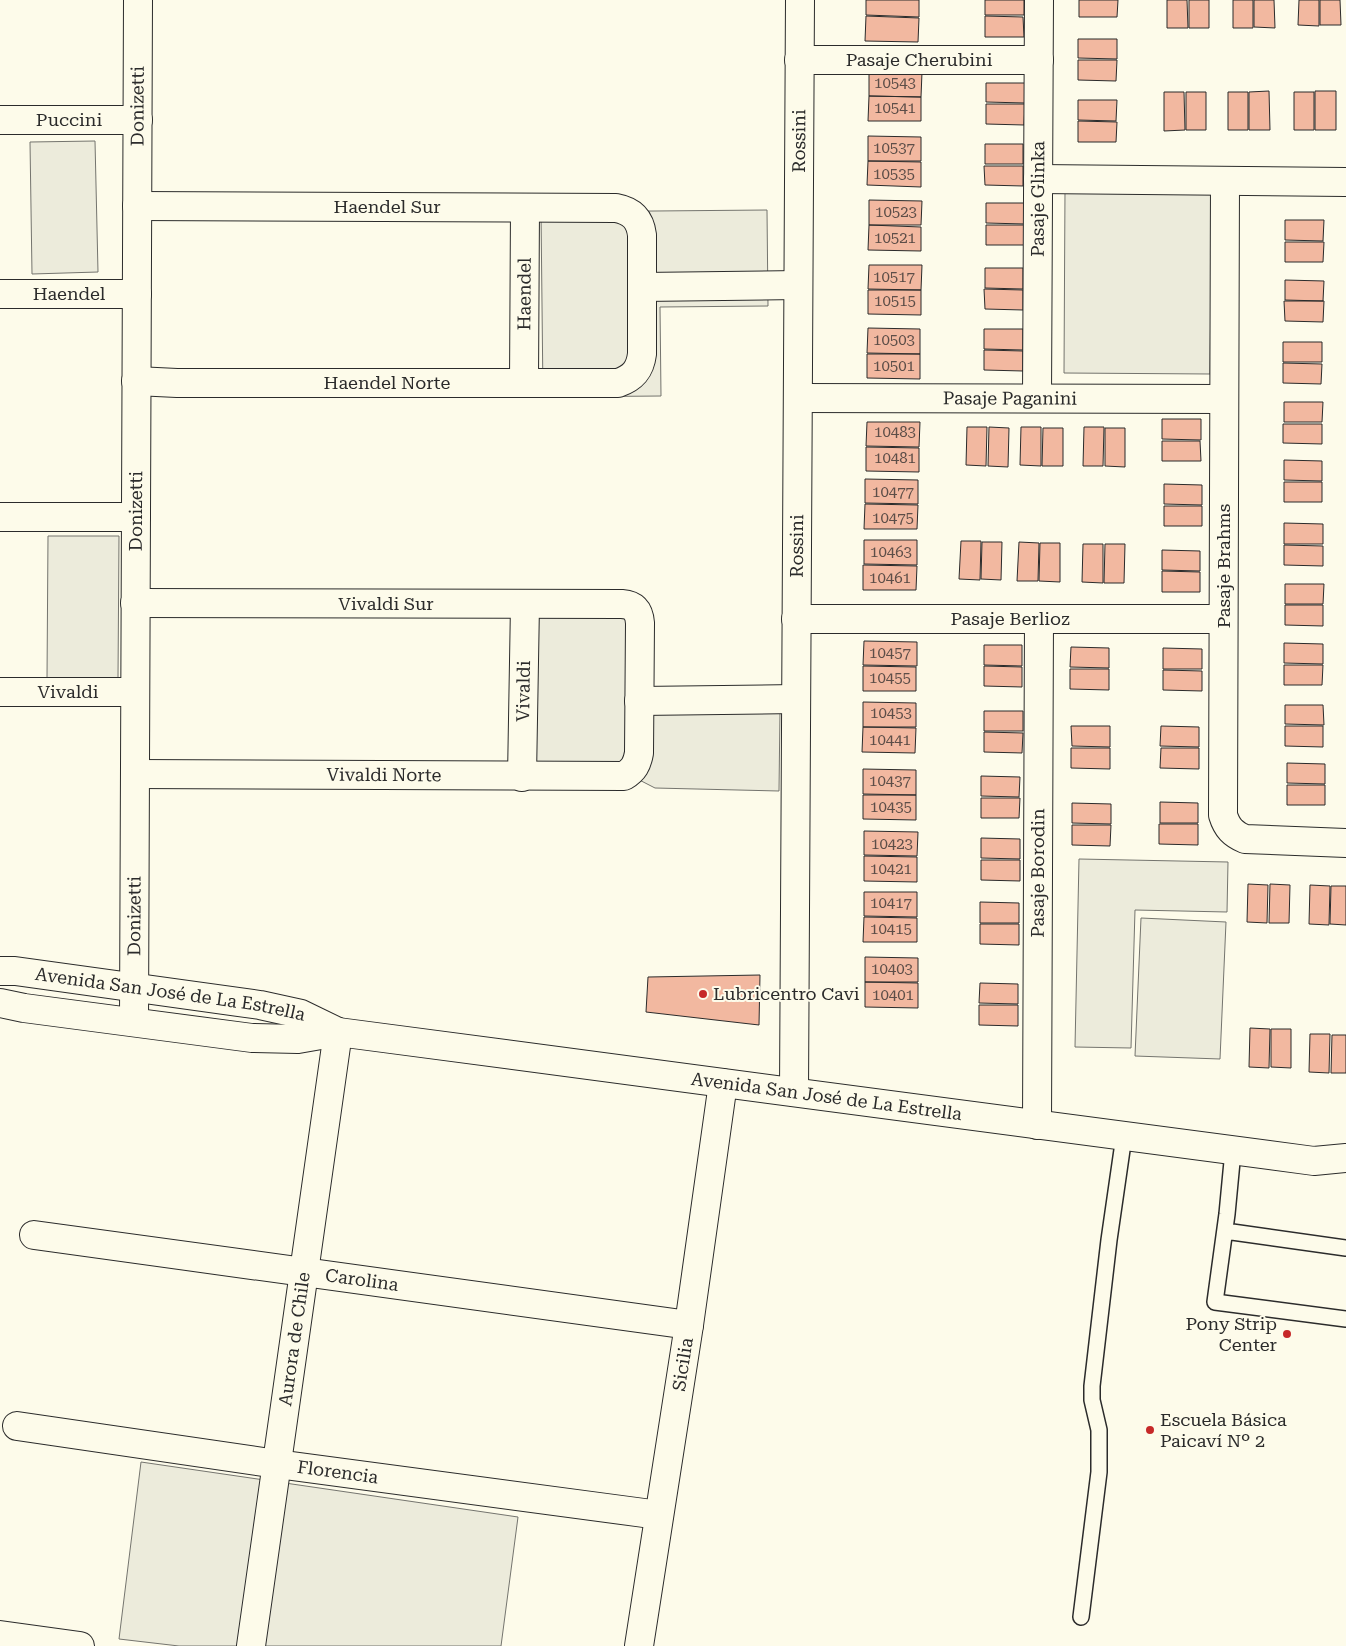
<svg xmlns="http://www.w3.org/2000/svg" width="1346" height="1646" viewBox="0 0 1346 1646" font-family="'Roboto Serif',serif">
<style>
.green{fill:#ecebdb;stroke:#74746e}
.building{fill:#f2b8a0;stroke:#2b2b2b}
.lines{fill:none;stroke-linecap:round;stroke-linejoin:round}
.service-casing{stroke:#2b2b2b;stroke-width:18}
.minor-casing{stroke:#2b2b2b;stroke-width:30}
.secondary-casing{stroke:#2b2b2b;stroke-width:30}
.service{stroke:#fdfbea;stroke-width:15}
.minor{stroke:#fdfbea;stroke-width:28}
.secondary{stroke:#fdfbea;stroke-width:28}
.poi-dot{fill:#c62828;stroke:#fdfbea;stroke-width:2}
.labels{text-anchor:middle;stroke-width:4;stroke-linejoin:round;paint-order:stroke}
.number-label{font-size:15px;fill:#5d4e48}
.street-label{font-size:18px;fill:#2b2b2b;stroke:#fdfbea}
.poi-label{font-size:18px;fill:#2b2b2b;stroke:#fdfbea;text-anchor:start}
</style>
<rect width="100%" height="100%" fill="#fdfbea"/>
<path class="green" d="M95 141 98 272 32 274 30 142Z
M1065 189 1212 190 1210 374 1064 373Z
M767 210 768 306 660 307 661 396 543 397 541 212Z
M48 536H119L118 678H47Z
M630 611V713L780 711 779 791 655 788 616 768 530 764 534 619 540 614Z
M1079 859 1228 862 1227 912 1135 910 1131 1048 1075 1047Z
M1141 918 1226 922 1220 1059 1135 1056Z
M141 1462 518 1517 501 1646H179L119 1639Z"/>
<path class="building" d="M866 0H919V17L866 15Z
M985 0H1024V15H985Z
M1079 0H1118L1117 17H1079Z
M1167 0H1187L1188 28H1167Z
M1189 0H1209V28H1189Z
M1233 0H1253V28H1233Z
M1254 0H1274L1275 28 1254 27Z
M1299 0H1319V26L1298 25Z
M1320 0H1340L1341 25H1320Z
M866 16 919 18 918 42 865 41Z
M985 16 1023 17 1024 37H985Z
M1078 39H1117V59L1078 58Z
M1078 60H1117L1116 81 1078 80Z
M869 71 922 72 921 97 869 96Z
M986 83H1025V103L986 102Z
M1269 91 1270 130H1249V92Z
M1315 91H1336V130H1315Z
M1164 92H1184L1185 130 1164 131Z
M1186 92H1206V130H1186Z
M1228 92H1248V130H1228Z
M1294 92H1314V130H1294Z
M869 96 921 97V121H868Z
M1078 100H1117L1116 121 1078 120Z
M986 104H1025L1024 125 986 124Z
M1078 121 1117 122 1116 142H1078Z
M868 136 921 137V161H868Z
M985 144H1023V164H985Z
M868 161 921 162V187L867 185Z
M984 166H1023V186L985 185Z
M869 200 922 201 921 225H869Z
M986 203H1025V224L986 223Z
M1285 220H1324L1323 241 1285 240Z
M869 225 921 227V251L868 250Z
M986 225H1024L1025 245H986Z
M1285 242H1324L1323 262H1285Z
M869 265H922L921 290 868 289Z
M985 268H1023V289L985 288Z
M1285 280 1324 281 1323 301 1285 300Z
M984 289 1023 290V310L985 309Z
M868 290H921V315L868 314Z
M1284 301H1324L1323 322 1285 321Z
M868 328 920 329V354L867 353Z
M984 329H1023V350L984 349Z
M1283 342H1322V362H1283Z
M984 350 1023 351V371L984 370Z
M867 354H920V379L867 378Z
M1283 363 1322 364 1321 384 1283 383Z
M1284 402H1323L1322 422H1284Z
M1162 419H1201V440L1162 439Z
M867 422H920L919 447 866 446Z
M1283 424H1322V444L1283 443Z
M967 427H987L986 466 966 465Z
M989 427 1009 428 1008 467 988 466Z
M1021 427H1041V466L1020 465Z
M1084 427H1104L1103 466H1083Z
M1043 428H1063V466H1042Z
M1105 428H1125V467L1105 466Z
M1162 441H1200L1201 461H1162Z
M866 447 919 448V472L866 471Z
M1284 460 1322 461V481L1284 480Z
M865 479 918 480V504L865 503Z
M1284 482H1322V502H1284Z
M1164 484 1202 485V505L1164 504Z
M865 504 918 505 917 529H864Z
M1164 506H1202V526H1164Z
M1284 523 1323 524V544H1284Z
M864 540H917V565L864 564Z
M961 541H981L980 580 959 579Z
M982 542H1002L1001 580 981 579Z
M1019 542 1039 543 1038 581H1017Z
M1040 543H1060V582L1039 581Z
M1083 544H1103V583L1082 582Z
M1105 544H1125L1124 583H1104Z
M1284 545 1323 546V566L1284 565Z
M1162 550 1200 551V571L1162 570Z
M863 565 917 566 916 590H863Z
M1162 571 1200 572V592H1162Z
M1285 584H1324L1323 604H1285Z
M1285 605H1323V626L1285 625Z
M864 641 917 642V666L863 665Z
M1284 643 1323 644V664L1284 663Z
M984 645H1022V666L984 665Z
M1071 647 1109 648V668L1070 667Z
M1163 648 1202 649V669H1163Z
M1284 665H1323L1322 685H1284Z
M863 666 916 667V691H863Z
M984 666 1022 667V687L984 686Z
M1070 669H1109V690L1070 689Z
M1163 670 1202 671V691L1163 690Z
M863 702 916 703V727H863Z
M1285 705H1323L1324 725 1285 724Z
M984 711H1023V731H984Z
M1071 726H1110V747L1072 746Z
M1161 726 1199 727V747L1160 746Z
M1285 726H1323V747L1285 746Z
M863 727 916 728 915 753 862 752Z
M984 732 1023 733 1022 753 984 752Z
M1071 748H1110V769L1071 768Z
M1161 748H1199V769L1160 768Z
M1287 763 1325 764V784L1287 783Z
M863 769 916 770V795L863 794Z
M981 776 1020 777 1019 797 981 796Z
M1287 785H1325V805H1287Z
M863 795H916V820L863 819Z
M981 798H1020L1019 818H981Z
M1160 802 1198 803V823H1160Z
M1072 803 1111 804V824L1072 823Z
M1159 824H1198V845L1159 844Z
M1072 825H1111L1110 846 1072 845Z
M864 831 918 832 917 856 864 855Z
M981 838 1020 839V859L981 858Z
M864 856 917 857V882L864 881Z
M981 860H1020V881L981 880Z
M1248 884 1268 885 1267 923 1247 922Z
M1270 884 1290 885 1289 923H1269Z
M1310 885 1330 886 1329 925 1309 924Z
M1331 886H1346V925L1330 924Z
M864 892H917V917L864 916Z
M980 902 1019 903V923H980Z
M864 917 917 918V942H863Z
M980 924H1019V945L980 944Z
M865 957 918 958V982H865Z
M760 975 759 1025 646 1012 648 977Z
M865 982 918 983V1008L865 1007Z
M980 983 1018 984V1004L979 1003Z
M979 1005H1018V1026L979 1025Z
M1250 1028 1270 1029 1269 1068 1249 1067Z
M1271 1029H1291V1068L1271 1067Z
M1310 1034H1330L1329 1073 1309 1072Z
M1332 1035H1346V1073H1331Z"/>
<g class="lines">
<defs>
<path id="service" d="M1233 1151 1227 1214 1215 1302 1346 1319
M1225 1231 1346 1248
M1081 1617 1099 1472V1430L1092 1400V1386L1109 1240 1124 1136"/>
<g id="minor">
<path id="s1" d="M799 60H1039"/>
<path id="s2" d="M0 120H138"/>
<path d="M1038 179 1346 182"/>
<path d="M1225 181 1223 815C1227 828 1233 834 1245 839L1346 843"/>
<path d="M642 287 798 285"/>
<path id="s3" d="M0 294H137"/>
<path id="s4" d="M136 381 177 383H618C633 378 640 370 642 354V235C640 219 632 211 616 208L137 206"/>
<path id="s5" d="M524 382 525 208"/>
<path id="s6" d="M798 398 1224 399"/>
<path id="s7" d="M1037 398 1039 0"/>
<path d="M0 517H136"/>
<path id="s8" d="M796 619H1223"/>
<path id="s9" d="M0 692H135"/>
<path d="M639 701 796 699"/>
<path id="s10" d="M135 774 624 776C634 770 637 764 639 753L640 623C639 611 634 605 622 604L135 603"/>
<path id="s11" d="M522 777 525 604"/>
<path id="s12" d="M134 1022 138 0"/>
<path id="s13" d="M794 1092 800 0"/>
<path id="s14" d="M1037 1125 1039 619"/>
<path id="s15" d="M34 1235 689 1325"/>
<path id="s16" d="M17 1426 277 1464 659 1515"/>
<path d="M0 1635 80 1646"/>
<path id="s17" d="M251 1646 338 1032"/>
<path id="s18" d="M639 1646 689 1325 723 1083"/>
</g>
<g id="secondary">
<path id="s19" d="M0 971H15L260 1005 301 1014 338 1032"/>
<path id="s20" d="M0 1003 24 1008 252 1038 298 1039 338 1032 1314 1161 1346 1158"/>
</g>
</defs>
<use href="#service" class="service-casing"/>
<use href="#minor" class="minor-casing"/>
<use href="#secondary" class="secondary-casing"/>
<use href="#service" class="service"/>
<use href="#minor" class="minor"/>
<use href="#secondary" class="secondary"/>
</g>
<g class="poi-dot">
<circle cx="703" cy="994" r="5"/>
<circle cx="1287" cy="1334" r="5"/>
<circle cx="1150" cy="1430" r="5"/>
</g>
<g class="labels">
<g class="number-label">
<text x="895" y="88">10543</text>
<text x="895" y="113">10541</text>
<text x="894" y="153">10537</text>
<text x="894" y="179">10535</text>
<text x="896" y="217">10523</text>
<text x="895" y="243">10521</text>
<text x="894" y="282">10517</text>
<text x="895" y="306">10515</text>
<text x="894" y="345">10503</text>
<text x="894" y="371">10501</text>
<text x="895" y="437">10483</text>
<text x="895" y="463">10481</text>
<text x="893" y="497">10477</text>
<text x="893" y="523">10475</text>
<text x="891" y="557">10463</text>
<text x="890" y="583">10461</text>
<text x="890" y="658">10457</text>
<text x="890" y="683">10455</text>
<text x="891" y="718">10453</text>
<text x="890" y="745">10441</text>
<text x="890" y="786">10437</text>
<text x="891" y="812">10435</text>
<text x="892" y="849">10423</text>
<text x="891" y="874">10421</text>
<text x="891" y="908">10417</text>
<text x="891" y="934">10415</text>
<text x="892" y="974">10403</text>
<text x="893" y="1000">10401</text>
</g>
<g class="street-label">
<text dy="6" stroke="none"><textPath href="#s1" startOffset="120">Pasaje Cherubini</textPath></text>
<text dy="6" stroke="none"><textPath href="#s12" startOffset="916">Donizetti</textPath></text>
<text dy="6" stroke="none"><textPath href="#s2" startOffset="69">Puccini</textPath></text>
<text dy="6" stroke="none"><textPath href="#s13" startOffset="951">Rossini</textPath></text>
<text dy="6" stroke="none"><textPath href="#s7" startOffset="199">Pasaje Glinka</textPath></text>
<text x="387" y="213">Haendel Sur</text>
<text dy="6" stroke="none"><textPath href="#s3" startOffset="69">Haendel</textPath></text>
<text dy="6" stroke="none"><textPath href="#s5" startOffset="88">Haendel</textPath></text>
<text dy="6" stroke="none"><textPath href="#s4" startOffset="251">Haendel Norte</textPath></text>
<text dy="6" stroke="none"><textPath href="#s6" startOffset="212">Pasaje Paganini</textPath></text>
<text dy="6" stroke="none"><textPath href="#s12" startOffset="511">Donizetti</textPath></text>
<text dy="6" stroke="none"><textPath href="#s13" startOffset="546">Rossini</textPath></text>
<text transform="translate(1224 566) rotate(-90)" y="6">Pasaje Brahms</text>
<text x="386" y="610">Vivaldi Sur</text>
<text dy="6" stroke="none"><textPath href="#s8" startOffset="214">Pasaje Berlioz</textPath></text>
<text dy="6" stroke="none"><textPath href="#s11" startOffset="86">Vivaldi</textPath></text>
<text dy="6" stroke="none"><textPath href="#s9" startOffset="68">Vivaldi</textPath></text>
<text dy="6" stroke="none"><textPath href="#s10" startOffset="249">Vivaldi Norte</textPath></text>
<text dy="6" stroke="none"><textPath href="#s14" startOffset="252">Pasaje Borodin</textPath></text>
<text dy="6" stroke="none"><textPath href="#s12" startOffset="106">Donizetti</textPath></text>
<text dy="6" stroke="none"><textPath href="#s19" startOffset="172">Avenida San José de La Estrella</textPath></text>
<text dy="6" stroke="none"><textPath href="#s20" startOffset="834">Avenida San José de La Estrella</textPath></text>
<text dy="6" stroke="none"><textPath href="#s15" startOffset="331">Carolina</textPath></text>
<text dy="6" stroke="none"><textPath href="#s17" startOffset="310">Aurora de Chile</textPath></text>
<text dy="6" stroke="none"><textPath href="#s18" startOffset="285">Sicilia</textPath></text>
<text dy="6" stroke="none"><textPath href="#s16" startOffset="324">Florencia</textPath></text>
</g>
<g class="poi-label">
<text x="713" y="1000">Lubricentro Cavi</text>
<text x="1277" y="1330" text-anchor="end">Pony Strip<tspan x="1277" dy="21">Center</tspan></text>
<text x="1160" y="1426">Escuela Básica<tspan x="1160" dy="21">Paicaví Nº 2</tspan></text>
</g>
</g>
</svg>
